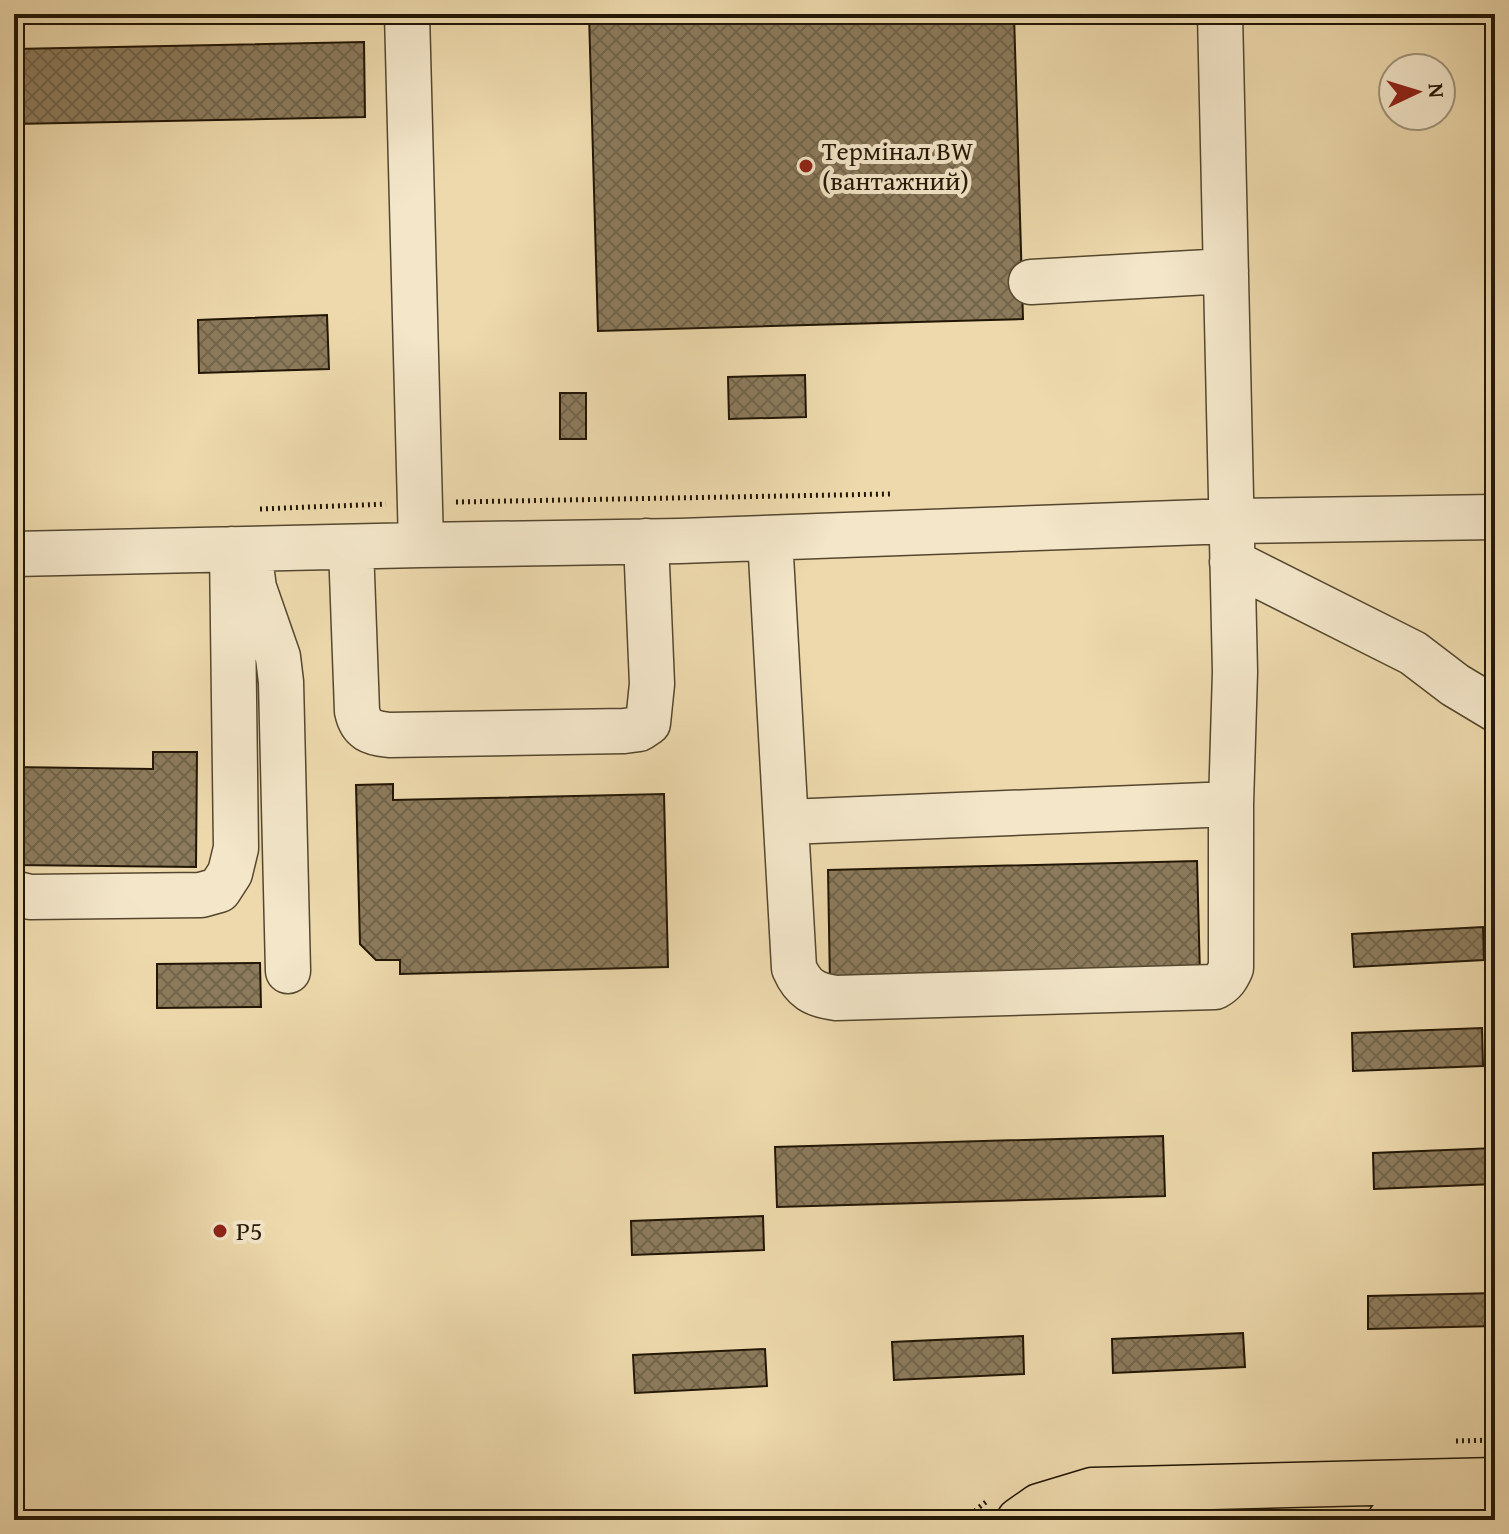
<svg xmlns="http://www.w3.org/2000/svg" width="1509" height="1534" viewBox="0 0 1509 1534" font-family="'Gentium Book Plus',serif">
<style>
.building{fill:url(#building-cross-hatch);stroke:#221605;stroke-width:2}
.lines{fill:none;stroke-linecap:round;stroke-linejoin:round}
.minor-casing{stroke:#55472f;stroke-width:47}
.highway-casing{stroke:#221605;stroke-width:47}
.path{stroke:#221605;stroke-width:5;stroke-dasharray:2 4;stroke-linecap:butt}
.minor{stroke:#f3e6c9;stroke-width:44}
.highway{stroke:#edd9ac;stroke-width:44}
.poi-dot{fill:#8f2418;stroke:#f3e6c9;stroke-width:3}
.labels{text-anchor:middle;stroke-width:8;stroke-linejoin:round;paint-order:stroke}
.poi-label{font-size:26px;fill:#221605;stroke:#f3e6c9;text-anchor:start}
</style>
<defs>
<pattern id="building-cross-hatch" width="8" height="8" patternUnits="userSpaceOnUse" patternTransform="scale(2)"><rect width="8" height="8" fill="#8c7b5c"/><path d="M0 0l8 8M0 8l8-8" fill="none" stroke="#72644a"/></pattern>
</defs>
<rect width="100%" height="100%" fill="#edd9ac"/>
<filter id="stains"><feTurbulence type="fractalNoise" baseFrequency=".0025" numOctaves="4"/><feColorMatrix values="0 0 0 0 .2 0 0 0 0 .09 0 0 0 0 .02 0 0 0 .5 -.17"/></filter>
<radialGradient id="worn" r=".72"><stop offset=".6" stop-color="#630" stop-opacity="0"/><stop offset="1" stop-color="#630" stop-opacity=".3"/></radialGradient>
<path class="building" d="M589 14H1014L1023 319 598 331Z
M364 42 365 117 14 124V49Z
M327 315 329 369 199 373 198 320Z
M805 375 806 417 729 419 728 377Z
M560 393H586V439H560Z
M153 752H197L196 867 14 865V767L153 769Z
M393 784V800L664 794 668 967 400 974V960H376L360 944 356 785Z
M1197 861 1200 975 830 984 828 870Z
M1483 927 1484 960 1354 967 1352 934Z
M260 963 261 1007 157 1008V964Z
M1482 1028 1483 1066 1353 1071 1352 1033Z
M1163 1136 1165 1196 777 1207 775 1147Z
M1495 1148V1184L1374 1189 1373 1153Z
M763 1216 764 1250 632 1255 631 1221Z
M1495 1293V1326L1368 1329V1296Z
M1243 1333 1245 1367 1113 1373 1112 1339Z
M1023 1336 1024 1374 894 1380 892 1342Z
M765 1349 767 1386 635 1393 633 1355Z"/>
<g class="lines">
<defs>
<path id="minor" d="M407 14 421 545
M1031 282 1226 271
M770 538 794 968C803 989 814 995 836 998L1215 987C1224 982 1227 977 1231 968V804L1235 672 1220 14
M351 547 357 711C361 730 371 733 389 735L624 731 639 729 648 723 652 684 646 541
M14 554 421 545 680 541 1231 521 1495 517
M250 559 254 588 278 657 281 682 288 971
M1232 562 1413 653 1455 685 1495 709
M787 822 1231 804
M14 893 30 897 201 895 219 890 230 873 236 848 232 549"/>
<path id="highway" d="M1019 1520 1039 1506 1092 1490 1495 1480
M1390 1520 1495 1516"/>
</defs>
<use href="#minor" class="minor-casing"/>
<use href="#highway" class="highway-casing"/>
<path class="path" d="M456 502 890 494
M260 509 386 504
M1456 1441 1495 1440
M967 1520 978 1508 986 1502"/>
<use href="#minor" class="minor"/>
<use href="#highway" class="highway"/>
</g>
<g class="poi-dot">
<circle cx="806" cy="166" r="8"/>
<circle cx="220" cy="1231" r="8"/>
</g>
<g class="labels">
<g class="poi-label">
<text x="822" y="160">Термінал BW<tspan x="822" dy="30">(вантажний)</tspan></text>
<text x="236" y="1240">P5</text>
</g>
</g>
<rect width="1509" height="1534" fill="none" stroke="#edd9ac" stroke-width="48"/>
<rect x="16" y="16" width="1477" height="1502" fill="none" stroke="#221605" stroke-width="4"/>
<rect x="24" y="24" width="1461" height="1486" fill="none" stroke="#221605" stroke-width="2"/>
<g transform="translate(1417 92) rotate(86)"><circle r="38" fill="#f3e6c9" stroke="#9f937b" stroke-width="2"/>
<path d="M0-6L14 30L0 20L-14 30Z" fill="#8f2418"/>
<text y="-12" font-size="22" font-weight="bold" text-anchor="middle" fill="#221605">N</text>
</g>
<rect width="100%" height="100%" filter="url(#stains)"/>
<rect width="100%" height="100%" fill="url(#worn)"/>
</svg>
